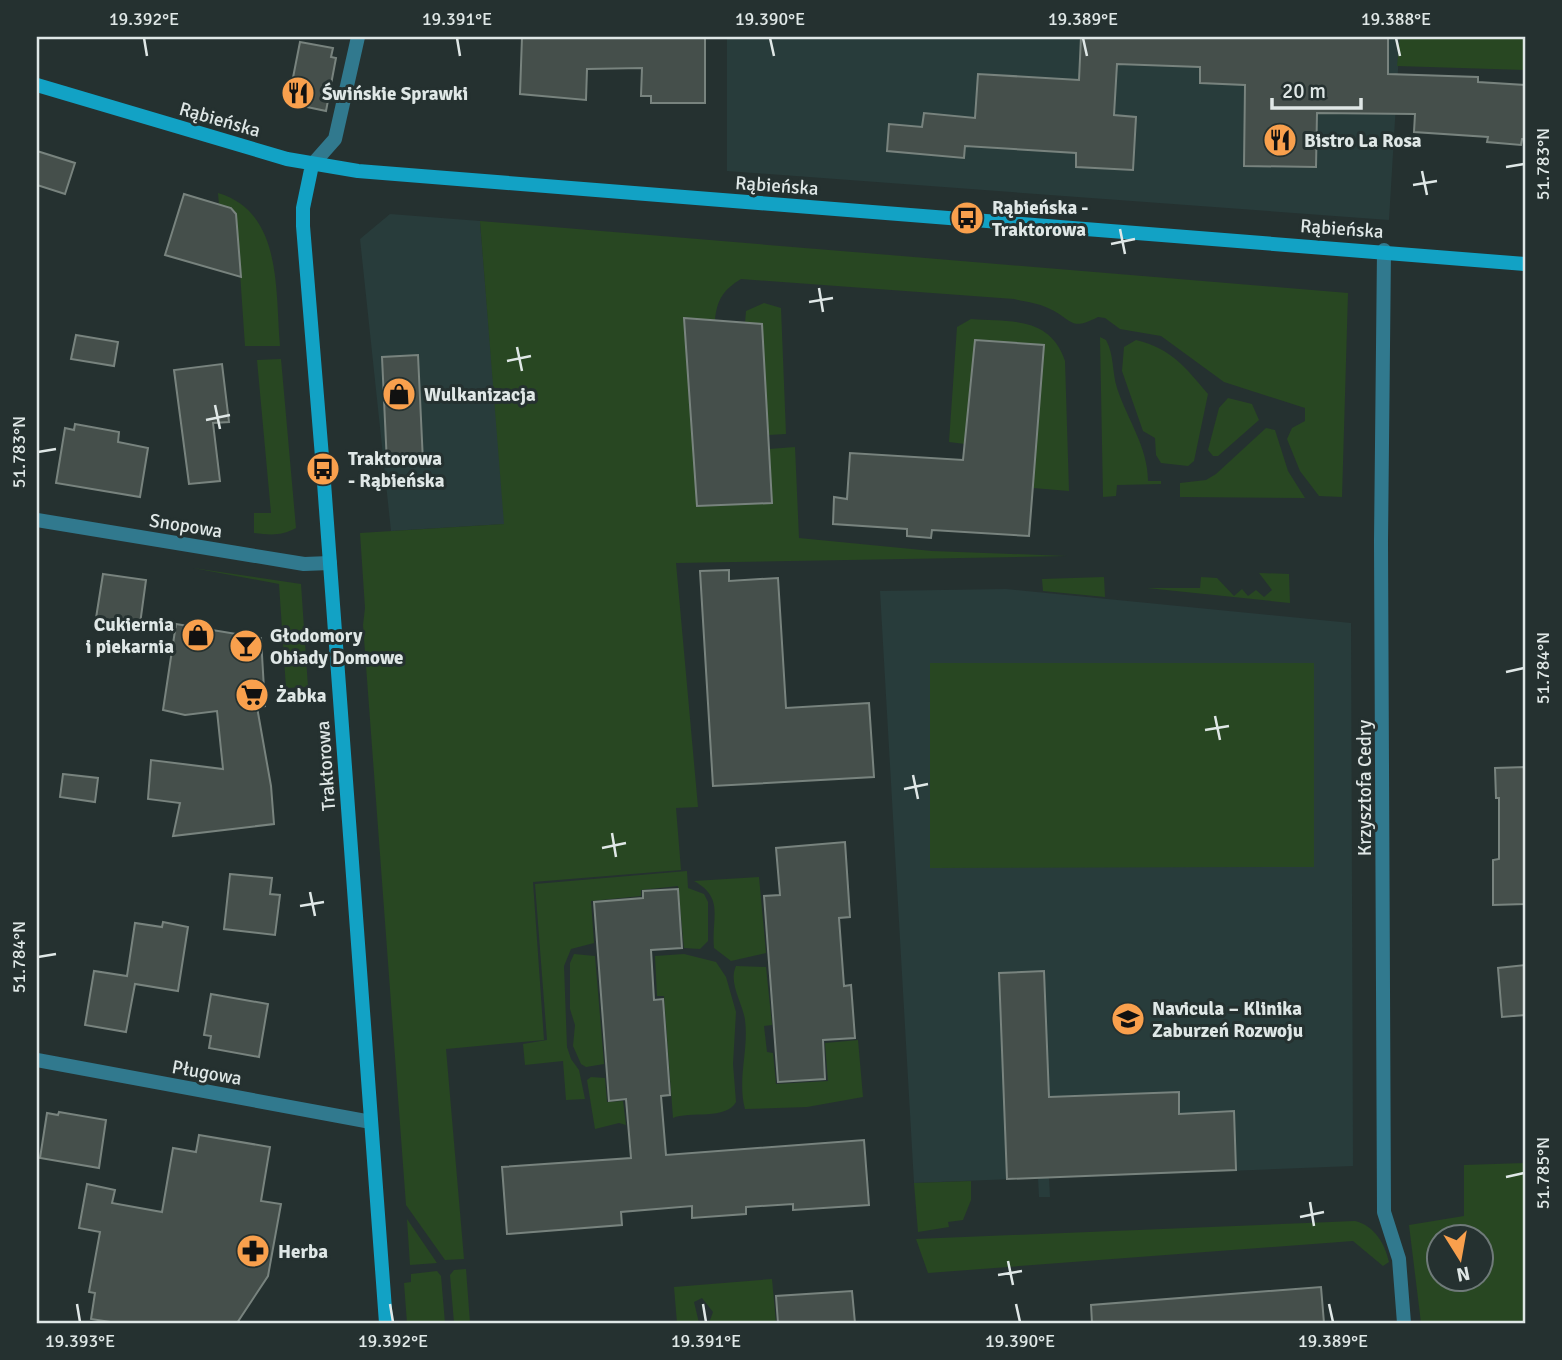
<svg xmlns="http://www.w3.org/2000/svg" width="1562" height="1360" viewBox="0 0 1562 1360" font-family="Signika,sans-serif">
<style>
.built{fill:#283c3b}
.green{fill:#284722;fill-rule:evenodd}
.building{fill:#454f4b;stroke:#78837e;stroke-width:2}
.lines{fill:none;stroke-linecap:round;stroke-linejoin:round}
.street{stroke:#31798e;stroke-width:14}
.secondary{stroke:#12a2c5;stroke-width:14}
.ticks{fill:none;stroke:#dfe7e6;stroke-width:2.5}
.labels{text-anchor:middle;stroke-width:6;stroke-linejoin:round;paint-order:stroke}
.poi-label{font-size:19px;font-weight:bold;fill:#dfe7e6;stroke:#253130;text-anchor:start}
.street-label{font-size:19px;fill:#dfe7e6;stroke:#253130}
.neatline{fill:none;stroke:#dfe7e6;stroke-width:2.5}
.ticks-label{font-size:18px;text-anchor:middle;fill:#dfe7e6}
</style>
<rect width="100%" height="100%" fill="#253130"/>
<path class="built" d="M727 37H1400L1389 220 727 171Z
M390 214 480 221 505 524 391 531 360 239Z
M1006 589 1351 623 1353 1166 1049 1178 1050 1197H1039L1038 1178 914 1183 880 591Z"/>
<path class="green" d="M1400 37H1525V70L1397 66Z
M218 193C283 212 275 291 280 346H245L236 214 231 208 219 205Z
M480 221 1348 293 1342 497 1319 496 1300 471 1287 439 1292 428 1305 421V408L1224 382 1161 336 1120 329 1105 318 1098 317C1069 332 1073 319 1048 308 1038 303 1026 302 1014 299L741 279C723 290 717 300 715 320L684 318 697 505 772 502 769 449 795 447 799 538 932 551 1067 556 676 563 698 807 676 808 681 870 533 882 544 1040 446 1049 464 1259 445 1260 406 1205 363 625 365 608 360 533 504 524Z
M764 303 781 308 786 434 768 435 762 324 745 323 746 311Z
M971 319C1010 322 1050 316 1065 361L1069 491 1033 488 965 444 949 442 957 327Z
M1100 337 1106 340C1114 354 1112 372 1117 388 1127 419 1148 447 1148 481H1161V484L1117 485 1116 496 1103 497Z
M1136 340C1172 349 1185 367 1208 394L1194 461 1188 466 1161 463 1156 455 1155 438 1143 431 1122 371 1124 347Z
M281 359 296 528C281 536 271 535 254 533V513H271L257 360Z
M1228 398 1252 404 1259 420 1218 456H1213L1208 450 1219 408Z
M1266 428 1275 430 1288 471 1305 498 1180 497V483L1206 480 1216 474Z
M193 568 301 584 308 687 286 688 279 584Z
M1259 573 1289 574 1290 603 1147 588H1200L1201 577 1217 578 1234 596 1242 589 1248 596 1256 590 1264 597 1272 590Z
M1104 577 1105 597 1043 591 1042 579Z
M930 663H1314V867L930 868Z
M687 871 688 888 704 894 708 902V941L700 949 684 948 678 886 641 890V896L591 901 594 943 571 949 564 966 567 1047 571 1059 579 1070 585 1099 566 1100 563 1061 525 1065 523 1044 547 1040 535 884Z
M759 877 766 953 731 961 714 948C711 918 725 898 694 881Z
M574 954 595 956 604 1064 586 1067 581 1064 573 1046 575 1025 570 1009V963Z
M684 954 716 962 726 977 736 1012 733 1064 736 1102C727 1120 689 1111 673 1118L664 996H657L655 956Z
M736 966 766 967 772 1025 764 1026 767 1052 773 1053 776 1084 828 1081 825 1043 858 1040 863 1097 807 1107 745 1109C737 1079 749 1050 745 1020 743 1004 728 983 736 966Z
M591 1077 605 1078 607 1102 623 1101 626 1125 619 1123 595 1129 587 1080Z
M1525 1163V1323H1421L1409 1225 1464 1216V1165ZM1440 1238H1482V1280H1440Z
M971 1181V1200L963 1220 948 1222 949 1227 918 1232 914 1183Z
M407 1219 437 1263 410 1265Z
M1355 1221C1375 1226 1385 1244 1389 1262L1383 1266 1353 1241 928 1273 916 1239Z
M466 1269 470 1323H454L450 1275 454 1270Z
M437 1271 441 1276 445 1323H407L404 1283 411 1282V1274Z
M772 1279 776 1323H709L713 1312 702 1298 694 1302 699 1323H677L674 1287Z"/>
<path class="building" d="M522 37H705V103H651V96H641L642 68 587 69 586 100 520 94Z
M1081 37H1388V74L1478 77V82L1525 85V139H1522L1521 145 1487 142 1488 137 1414 132 1415 114 1317 113 1316 167 1244 166 1245 85 1200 83V67L1117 64 1114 115 1136 117 1133 170 1076 167V153L965 146 964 158 887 151 889 124 922 127 924 113 975 118 978 74 1079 80Z
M300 42 333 48 331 57 336 58 326 111 288 103Z
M37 151 75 163 65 194 37 185Z
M184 194 231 208 236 214 241 277 165 255Z
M684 318 762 324 772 503 697 506Z
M76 335 118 342 114 366 71 359Z
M975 340 1044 345 1029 536 932 530 931 538 907 536V529L833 524 834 497 847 499 850 453 963 460Z
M418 355 423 462 387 464 382 357Z
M222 364 229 422 213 423 220 481 189 484 174 370Z
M75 424 119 432 118 442 148 448 140 497 56 483 65 428 74 430Z
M729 570V581L778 578 786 708 869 703 874 777 713 786 700 571Z
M103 574 146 580 140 624 96 618Z
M176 624 261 638 265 706 257 707 271 786 274 824 173 836 180 803 148 799 151 760 223 769 217 711 185 715 163 710Z
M1525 767V904L1493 905V860L1499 859V798H1496L1495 768Z
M63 774 98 778 95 802 60 797Z
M845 842 850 917 839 918 844 986 851 985 855 1038 823 1040 825 1079 778 1082 764 896 780 895 776 848Z
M230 874 272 878 270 894 280 895 275 935 224 929Z
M678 889 682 948 651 950 654 1000 663 999 670 1095 661 1096 666 1155 864 1140 869 1205 793 1210V1204L746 1207V1214L692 1218V1206L621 1212 622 1225 507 1234 502 1167 631 1158 626 1099 609 1101 594 902 643 898V891Z
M163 922 188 927 178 991 135 984 126 1032 85 1025 94 971 127 976 135 923 162 927Z
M1525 965V1015L1502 1017 1498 968Z
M1044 971 1049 1097 1179 1092V1114L1234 1111 1236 1170 1007 1179 999 973Z
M211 994 268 1004 259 1057 209 1048 211 1036 204 1035Z
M59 1112 106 1120 99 1168 40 1158 47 1113 58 1115Z
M199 1135 270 1147 261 1201 281 1204 268 1276 237 1323H117L91 1319 95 1293 89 1292 100 1232 79 1228 87 1184 115 1190 112 1203 162 1212 173 1148 196 1152Z
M1321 1287 1324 1323H1092L1091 1305Z
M852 1291 855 1323H778L776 1296Z"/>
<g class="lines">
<path class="street" d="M312 165 335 139 358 37
M1384 250 1381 542 1384 1212 1399 1259 1404 1323
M37 520 304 564 330 563
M37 1060 371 1122"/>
<path class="secondary" d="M37 85 287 159 358 171 1525 264
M312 165 303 208V226L323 469 386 1323"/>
</g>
<path class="ticks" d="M144 38 147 56M457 38 460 56M770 38 774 56M1083 38 1087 56M1396 38 1400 56M1506 167 1524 164M1422 171 1427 195M1413 185 1437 181M1120 229 1125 254M1111 244 1135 239M819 288 823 312M809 302 833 298M517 347 522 371M507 361 531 356M215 405 220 429M206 420 230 415M38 452 56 449M1506 672 1524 668M1215 716 1220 740M1205 730 1229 726M913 775 918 799M904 789 928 784M612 833 616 857M602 848 626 843M310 892 315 916M300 906 324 902M38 957 56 954M1506 1177 1524 1173M1310 1202 1314 1226M1300 1217 1324 1212M1008 1261 1013 1285M998 1275 1022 1271M77 1304 80 1322M390 1304 393 1322M703 1304 706 1322M1016 1304 1020 1322M1329 1304 1333 1322"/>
<defs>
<symbol id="restaurant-disc" viewBox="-11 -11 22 22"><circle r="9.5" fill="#f9a04d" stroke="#253130"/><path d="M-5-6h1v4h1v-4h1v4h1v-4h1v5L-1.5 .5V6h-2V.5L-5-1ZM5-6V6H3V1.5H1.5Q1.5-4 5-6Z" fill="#111"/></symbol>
<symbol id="bus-disc" viewBox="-11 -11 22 22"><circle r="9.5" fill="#f9a04d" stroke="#253130"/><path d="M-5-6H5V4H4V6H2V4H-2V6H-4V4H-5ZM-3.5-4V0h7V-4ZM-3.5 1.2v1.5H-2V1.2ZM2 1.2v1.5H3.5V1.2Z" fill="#111"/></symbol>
<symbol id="shop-disc" viewBox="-11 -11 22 22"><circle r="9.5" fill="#f9a04d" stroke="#253130"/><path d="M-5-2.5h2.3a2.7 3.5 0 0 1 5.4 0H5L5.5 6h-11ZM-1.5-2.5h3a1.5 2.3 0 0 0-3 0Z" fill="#111"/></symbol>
<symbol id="bar-disc" viewBox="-11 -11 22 22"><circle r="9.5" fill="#f9a04d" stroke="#253130"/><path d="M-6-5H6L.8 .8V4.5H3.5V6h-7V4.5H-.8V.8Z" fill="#111"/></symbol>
<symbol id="supermarket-disc" viewBox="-11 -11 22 22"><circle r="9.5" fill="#f9a04d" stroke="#253130"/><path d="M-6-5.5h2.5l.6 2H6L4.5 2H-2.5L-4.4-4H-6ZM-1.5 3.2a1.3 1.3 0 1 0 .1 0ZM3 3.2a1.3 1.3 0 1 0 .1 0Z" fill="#111"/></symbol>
<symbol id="school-disc" viewBox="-11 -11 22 22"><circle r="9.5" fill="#f9a04d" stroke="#253130"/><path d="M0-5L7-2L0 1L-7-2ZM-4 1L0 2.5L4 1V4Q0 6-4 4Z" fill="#111"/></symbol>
<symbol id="pharmacy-disc" viewBox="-11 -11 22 22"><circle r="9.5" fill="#f9a04d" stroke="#253130"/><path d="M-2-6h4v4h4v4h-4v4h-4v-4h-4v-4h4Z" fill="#111"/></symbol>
</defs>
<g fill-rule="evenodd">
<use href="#restaurant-disc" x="279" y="74" width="38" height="38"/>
<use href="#restaurant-disc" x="1261" y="121" width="38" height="38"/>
<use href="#bus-disc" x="948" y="199" width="38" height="38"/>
<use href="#shop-disc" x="380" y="375" width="38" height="38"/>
<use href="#bus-disc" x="304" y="450" width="38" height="38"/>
<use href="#shop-disc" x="179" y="616" width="38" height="38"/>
<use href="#bar-disc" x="227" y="627" width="38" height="38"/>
<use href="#supermarket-disc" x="233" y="676" width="38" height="38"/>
<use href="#school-disc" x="1109" y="1000" width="38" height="38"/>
<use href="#pharmacy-disc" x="234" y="1232" width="38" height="38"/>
</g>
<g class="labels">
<g class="poi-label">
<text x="322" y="100">Świńskie Sprawki</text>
<text x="1304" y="147">Bistro La Rosa</text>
<text x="992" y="214">Rąbieńska -<tspan x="992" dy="22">Traktorowa</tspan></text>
<text x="424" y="401">Wulkanizacja</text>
<text x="348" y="465">Traktorowa<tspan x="348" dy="22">- Rąbieńska</tspan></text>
<text x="174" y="631" text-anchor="end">Cukiernia<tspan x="174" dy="22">i piekarnia</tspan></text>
<text x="270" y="642">Głodomory<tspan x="270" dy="22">Obiady Domowe</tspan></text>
<text x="276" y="702">Żabka</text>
<text x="1152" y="1015">Navicula – Klinika<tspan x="1152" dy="22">Zaburzeń Rozwoju</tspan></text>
<text x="278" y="1258">Herba</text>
</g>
<g class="street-label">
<text transform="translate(220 119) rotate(16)" y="7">Rąbieńska</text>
<text transform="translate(777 185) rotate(4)" y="7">Rąbieńska</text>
<text transform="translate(1342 228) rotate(4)" y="7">Rąbieńska</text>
<text transform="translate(186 525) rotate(9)" y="7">Snopowa</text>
<text transform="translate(325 766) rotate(-94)" y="7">Traktorowa</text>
<text transform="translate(1364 788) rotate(-90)" y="7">Krzysztofa Cedry</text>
<text transform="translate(207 1072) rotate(10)" y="7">Pługowa</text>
</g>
</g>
<rect width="1562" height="1360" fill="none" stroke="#253130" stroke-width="77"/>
<g transform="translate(1460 1258) rotate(169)"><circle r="33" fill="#253130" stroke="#6f7a79" stroke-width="2"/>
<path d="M0-5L12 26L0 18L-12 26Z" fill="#f9a04d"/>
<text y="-10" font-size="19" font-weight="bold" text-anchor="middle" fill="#dfe7e6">N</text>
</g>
<path d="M1272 98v10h89v-10" fill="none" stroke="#dfe7e6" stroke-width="3.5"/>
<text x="1282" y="98" font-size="21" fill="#dfe7e6" stroke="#253130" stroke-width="5" paint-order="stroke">20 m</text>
<rect x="38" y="38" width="1486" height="1284" class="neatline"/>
<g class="ticks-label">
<text x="144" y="25">19.392°E</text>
<text x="457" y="25">19.391°E</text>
<text x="770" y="25">19.390°E</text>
<text x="1083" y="25">19.389°E</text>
<text x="1396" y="25">19.388°E</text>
<text transform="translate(1543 164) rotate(-90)" y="6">51.783°N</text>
<text transform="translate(19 452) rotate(-90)" y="6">51.783°N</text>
<text transform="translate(1543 668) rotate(-90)" y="6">51.784°N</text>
<text transform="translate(19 957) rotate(-90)" y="6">51.784°N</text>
<text transform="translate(1543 1173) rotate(-90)" y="6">51.785°N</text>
<text x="80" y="1347">19.393°E</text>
<text x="393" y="1347">19.392°E</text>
<text x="706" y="1347">19.391°E</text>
<text x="1020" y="1347">19.390°E</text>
<text x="1333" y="1347">19.389°E</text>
</g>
</svg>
